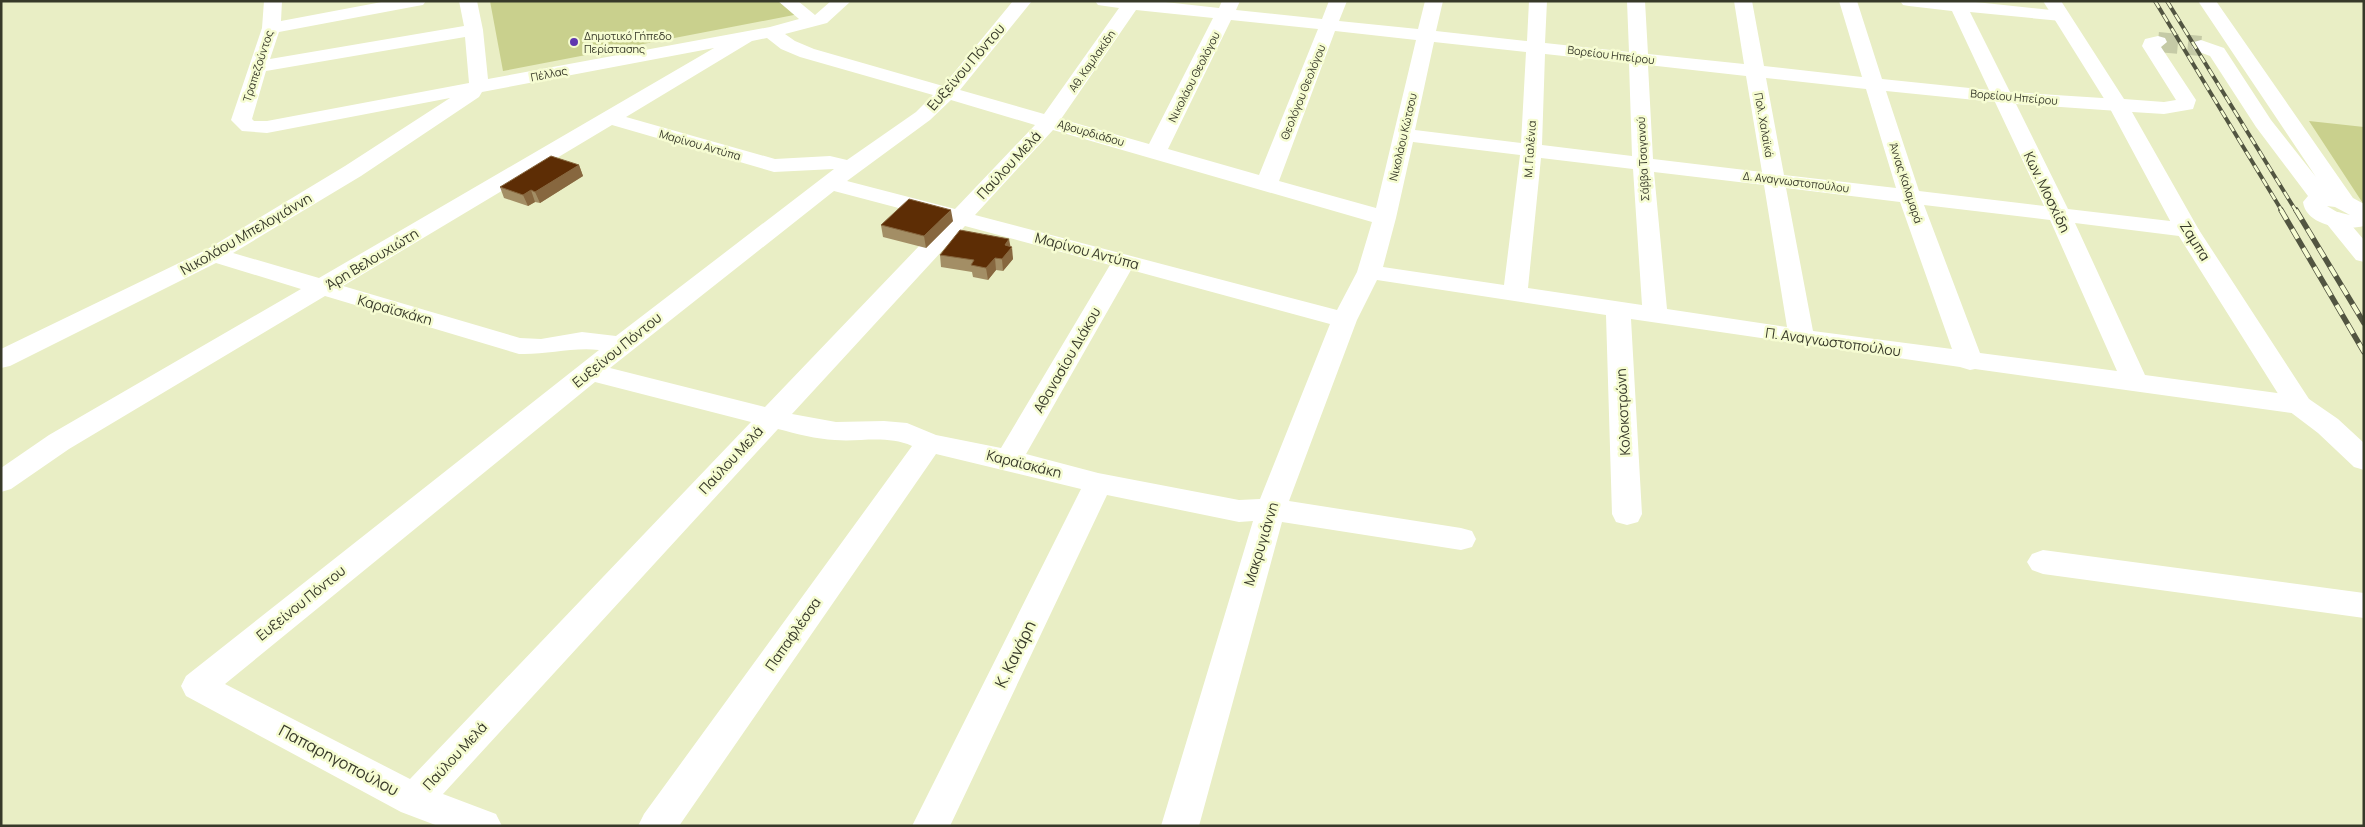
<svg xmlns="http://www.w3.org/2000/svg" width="2365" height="827" viewBox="0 0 2365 827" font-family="Manrope,sans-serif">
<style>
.green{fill:#c9d08d}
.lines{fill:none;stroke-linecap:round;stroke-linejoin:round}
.secondary-tunnel{stroke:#c5caa6;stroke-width:20;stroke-dasharray:20 10;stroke-linecap:butt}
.street{fill:#fff;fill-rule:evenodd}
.secondary{fill:#fff;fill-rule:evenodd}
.rail-far1-casing{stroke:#525541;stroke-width:4}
.rail-casing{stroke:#525541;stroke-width:5.5}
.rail-far1{stroke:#f6fcd2;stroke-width:2.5;stroke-dasharray:8;stroke-linecap:butt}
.rail{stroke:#f6fcd2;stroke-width:4;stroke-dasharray:11;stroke-linecap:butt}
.wall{fill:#a38e65}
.shaded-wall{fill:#87673f}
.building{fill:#5d2d05;stroke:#87673f}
.poi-dot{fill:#5f37af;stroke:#f6fcd2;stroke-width:2}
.labels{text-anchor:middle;stroke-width:5;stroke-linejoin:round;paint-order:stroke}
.far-poi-label{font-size:11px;fill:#373929;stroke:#f6fcd2;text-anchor:start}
.far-street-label{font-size:11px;fill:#373929;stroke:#f6fcd2}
.street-label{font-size:14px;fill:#373929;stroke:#f6fcd2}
.near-street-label{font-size:16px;fill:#373929;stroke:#f6fcd2}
</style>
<rect width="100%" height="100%" fill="#e9eec5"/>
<path class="green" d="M490 1H784L799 14 503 71Z
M2309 121 2364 127V205Z"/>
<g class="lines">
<path class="secondary-tunnel" d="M2158 42 2201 46"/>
<path class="street" d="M264 1H282L281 21 387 1H426L423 5 417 6 279 32 270 59 464 26 459 1H477L483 30 488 79 770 27 799 19 778 1H798L815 15 831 1H851L827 23 785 34 795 41 814 49 943 86 1013 1H1032L960 90 1044 114 1119 8 1098 5 1095 1H1156L1219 8 1222 1H1240L1236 10 1322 19 1329 1H1347L1339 21 1418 29 1425 1H1443L1436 31 1527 41 1529 1H1547L1545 43 1629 52 1627 1H1645L1648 54 1744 64 1734 1H1752L1764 66 1862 77 1839 1H1857L1882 79 1989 90 1952 11 1909 6 1903 5 1900 1H1966L2061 11 2067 12 2070 16 2067 20 2061 21 1970 12 2010 92 2118 99 2125 101 2128 105 2125 109 2118 111 2016 104 2068 209 2187 223 2195 225 2199 230 2195 235 2187 237 2075 223 2145 375 2299 396 2309 399 2313 405 2309 411 2299 414 1975 369 1970 370 1960 367 1631 319 1642 514 1638 522 1627 525 1616 522 1612 514 1606 315 1377 280 1357 320 1289 501 1461 528 1472 531 1476 539 1472 547 1461 550 1282 522 1199 826H1161L1253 521 1239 522 1107 495 950 826H912L1081 489 936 454 679 826H638L644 814 912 446C887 435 861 442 835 440 816 439 797 434 778 429L443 794 496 814 502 826H438L401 812 186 696 181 686 186 676 599 350C572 347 546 355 519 354L325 296 69 449 11 489 1 492V468L49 435 301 289 216 263 10 366 1 368V349L206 250 345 166 450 98 267 133 242 131 231 120 262 28ZM1136 10 1213 18 1149 144 1061 119ZM1231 20 1318 29 1259 175 1168 149ZM1335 31 1416 40 1376 208 1279 181ZM465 37 469 83 267 121H254L252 119 266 71ZM767 38 781 49 800 57 933 95 916 112 847 160 830 156 775 159 626 117 752 41ZM1434 42 1526 52 1521 143 1415 130ZM714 48 319 278 233 253 361 176 479 97 482 92ZM1545 54 1629 63 1632 156 1542 145ZM1648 65 1746 76 1762 172 1653 159ZM1766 78 1866 89 1896 188 1784 175ZM1886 91 1995 102 2044 206 1919 191ZM951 100 1035 125 955 209 847 181 930 120ZM612 125 774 172 834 169 616 336 582 332 541 339 520 338 343 286ZM1053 130 1372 222 1357 272 1337 310 975 215ZM1413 142 1520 155 1504 285 1383 267 1396 218ZM1541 158 1633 169 1642 305 1528 288ZM1654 172 1764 185 1787 327 1667 309ZM1786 188 1900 202 1952 349 1813 331ZM834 191 944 220 765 407 610 368ZM1924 205 2050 220 2117 371 1980 353ZM965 226 1110 265 1001 448 936 435 907 423 884 421 836 422 792 414ZM1131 270 1330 324 1260 499 1239 500 1098 473 1026 454ZM595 382 751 422 410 779 225 684Z
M2333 211 2341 213 2364 240V262L2356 260 2322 218 2325 213Z
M2043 550 2364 593V618L2043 574 2032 570 2027 562 2032 554Z"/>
<path class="secondary" d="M2043 1H2061L2124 99 2164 102 2176 100 2142 46 2145 39 2158 36 2165 38 2167 42 2161 47 2196 100 2193 109 2164 114 2132 112 2199 230 2309 399 2338 419 2364 443V470L2354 467 2318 433 2289 411 2175 230 2108 105Z
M2198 1H2216L2353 198 2364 204V226C2345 231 2306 226 2303 202L2308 196 2256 127 2210 56 2194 50 2192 46 2194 42 2201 40 2224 48 2271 120 2316 177ZM2327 206 2335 207 2350 215 2337 212Z"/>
<defs>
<path id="rail-far1" d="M2155 1 2282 211
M2167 1 2296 211"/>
<path id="rail" d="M2281 210 2364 352
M2296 210 2364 323"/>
</defs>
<use href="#rail-far1" class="rail-far1-casing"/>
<use href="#rail" class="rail-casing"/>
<use href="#rail-far1" class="rail-far1"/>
<use href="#rail" class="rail"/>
</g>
<path class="wall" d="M579 165 583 176 540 203 535 202 528 206 504 198 500 187Z
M953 221 926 248 883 237 881 225Z
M1010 247 1013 259 1003 271 996 270 988 280 973 277 972 272 941 267 940 255Z"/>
<path class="shaded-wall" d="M579 165 583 176 540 203 535 192Z
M531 190 535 202 528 206 523 195Z
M951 210 953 221 926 248 924 236Z
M1009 239 1011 249 1012 247 1013 259 1003 271 1002 259 1005 245Z
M995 258 996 270 988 280 986 268Z"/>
<path class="building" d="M551 156 579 165 535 192 531 190 523 195 500 187Z
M909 199 951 210 924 236 881 225Z
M960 230 1009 239 1005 245 1012 247 1002 259 995 258 986 268 971 265 974 260 940 255Z"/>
<circle class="poi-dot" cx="574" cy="42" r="5"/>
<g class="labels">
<g class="far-poi-label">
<text x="584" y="40">Δημοτικό Γήπεδο<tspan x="584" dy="13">Περίστασης</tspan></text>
</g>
<g class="far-street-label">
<text transform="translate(1611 55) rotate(7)" y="4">Βορείου Ηπείρου</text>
<text transform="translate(1092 61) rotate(-55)" y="4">Αθ. Καμλακίδη</text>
<text transform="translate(258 66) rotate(-72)" y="4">Τραπεζούντος</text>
<text transform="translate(549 74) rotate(-11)" y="4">Πέλλας</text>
<text transform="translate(1194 77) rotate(-63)" y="4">Νικολάου Θεολόγου</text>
<text transform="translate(1303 92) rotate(-68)" y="4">Θεολόγου Θεολόγου</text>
<text transform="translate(2014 97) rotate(5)" y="4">Βορείου Ηπείρου</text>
<text transform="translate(1764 125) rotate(80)" y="4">Πολ. Χαλαϊκά</text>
<text transform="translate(1091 133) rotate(16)" y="4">Αβουρδιάδου</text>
<text transform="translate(1403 137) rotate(-77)" y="4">Νικολάου Κώτσου</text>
<text transform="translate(700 145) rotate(16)" y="4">Μαρίνου Αντύπα</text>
<text transform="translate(1530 149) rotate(-86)" y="4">Μ. Γιαλένια</text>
<text transform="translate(1643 159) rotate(-93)" y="4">Σάββα Τσαγανού</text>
<text transform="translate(1796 182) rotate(7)" y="4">Δ. Αναγνωστοπούλου</text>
<text transform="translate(1906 183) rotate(72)" y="4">Άννας Καλαμαρά</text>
</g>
<g class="street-label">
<text transform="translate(966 67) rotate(-49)" y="5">Ευξείνου Πόντου</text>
<text transform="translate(1009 165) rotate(-47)" y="5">Παύλου Μελά</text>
<text transform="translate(2047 192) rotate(64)" y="5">Κων. Μοσχίδη</text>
<text transform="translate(246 234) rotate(-30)" y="5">Νικολάου Μπελογιάννη</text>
<text transform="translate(2195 241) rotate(58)" y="5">Ζαμπα</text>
<text transform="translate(1087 251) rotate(15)" y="5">Μαρίνου Αντύπα</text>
<text transform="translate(372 259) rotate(-31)" y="5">Άρη Βελουχιώτη</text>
<text transform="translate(395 310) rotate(16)" y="5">Καραϊσκάκη</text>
<text transform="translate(1833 342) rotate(8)" y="5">Π. Αναγνωστοπούλου</text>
<text transform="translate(617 350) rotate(-39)" y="5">Ευξείνου Πόντου</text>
<text transform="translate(1067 360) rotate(-60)" y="5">Αθανασίου Διάκου</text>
<text transform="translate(1623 412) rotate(-93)" y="5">Κολοκοτρώνη</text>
<text transform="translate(731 460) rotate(-47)" y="5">Παύλου Μελά</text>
<text transform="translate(1024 464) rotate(14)" y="5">Καραϊσκάκη</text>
<text transform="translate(1261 544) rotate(-73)" y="5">Μακρυγιάννη</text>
<text transform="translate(301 603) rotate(-39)" y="5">Ευξείνου Πόντου</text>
<text transform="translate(793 634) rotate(-55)" y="5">Παπαφλέσσα</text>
<text transform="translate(455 756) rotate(-47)" y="5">Παύλου Μελά</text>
</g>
<g class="near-street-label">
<text transform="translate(1015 654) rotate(-64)" y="6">Κ. Κανάρη</text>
<text transform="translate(339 760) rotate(28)" y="6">Παπαρηγοπούλου</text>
</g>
</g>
<rect width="2365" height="827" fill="none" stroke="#373929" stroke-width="5"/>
</svg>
